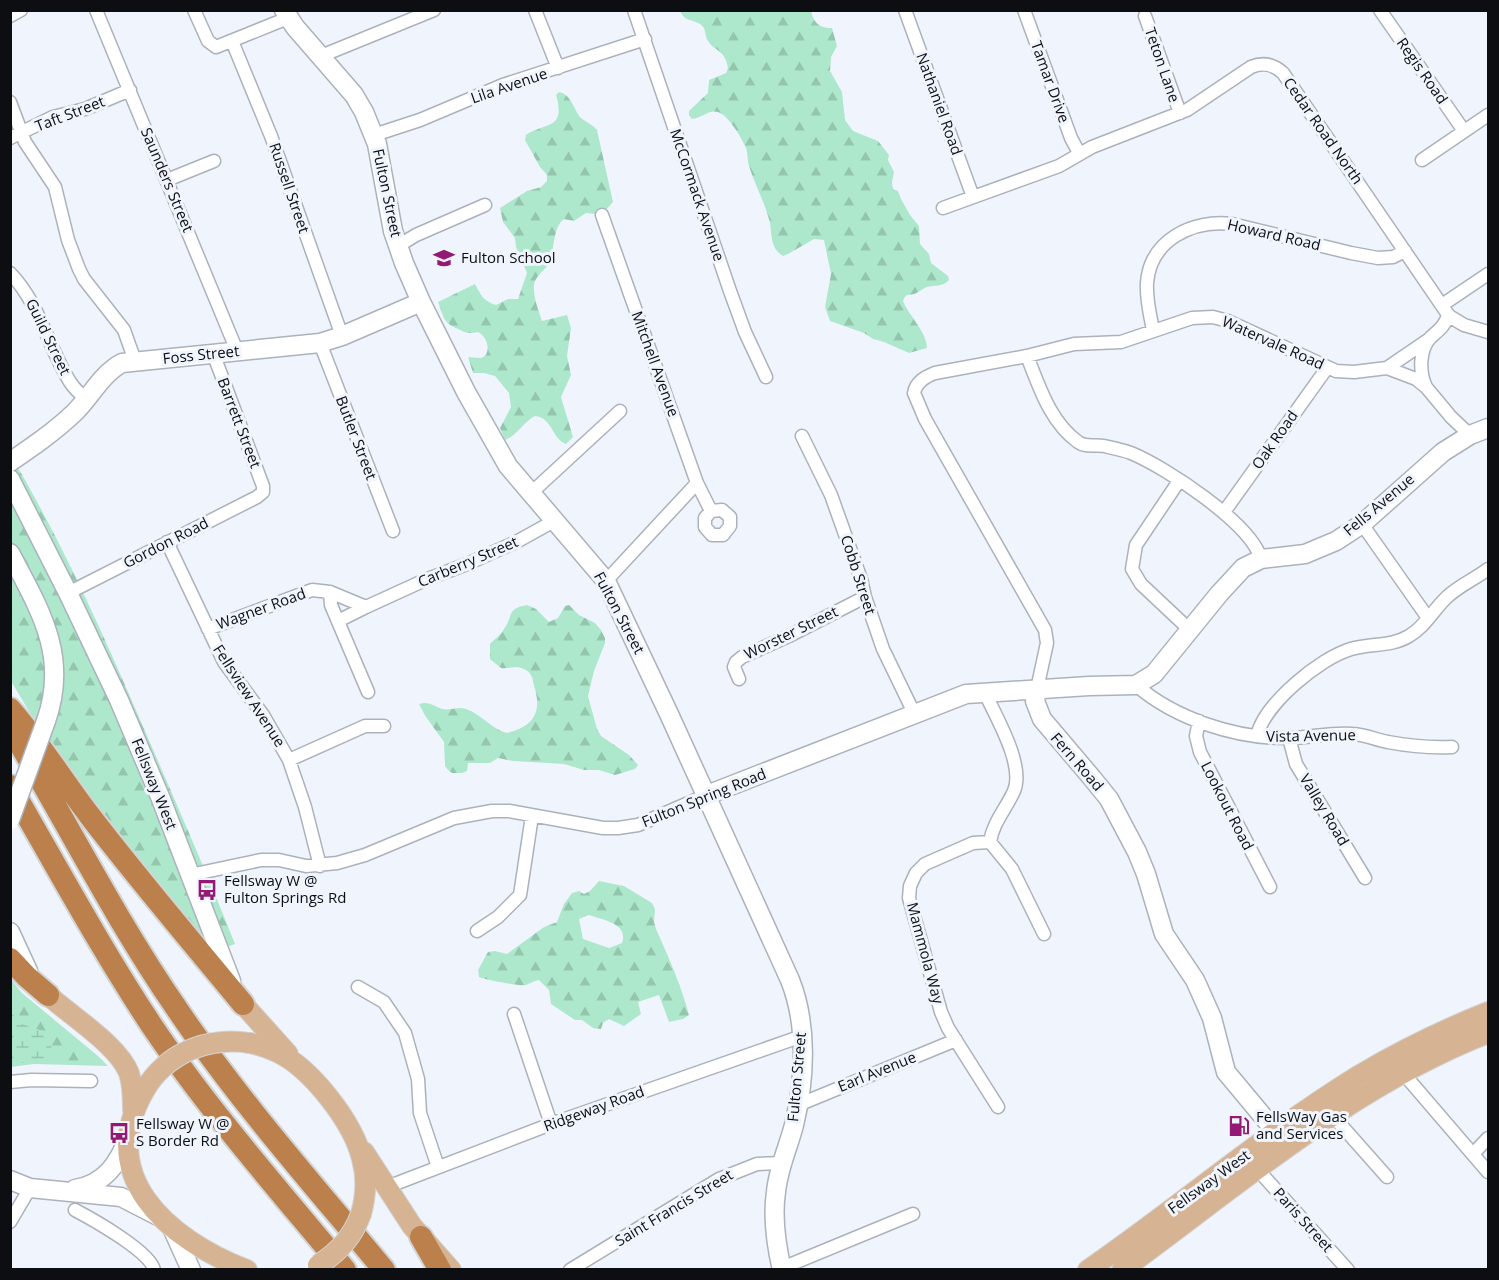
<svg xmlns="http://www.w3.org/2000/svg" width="1499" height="1280" viewBox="0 0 1499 1280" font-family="'Open Sans',sans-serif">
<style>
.forest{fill:url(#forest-firs);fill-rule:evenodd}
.wetland{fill:url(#wetland-marsh)}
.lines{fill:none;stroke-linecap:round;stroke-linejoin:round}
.street-casing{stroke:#abb2bb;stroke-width:15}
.secondary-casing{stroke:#abb2bb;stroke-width:21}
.primary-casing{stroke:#d3d4d4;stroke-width:22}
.highway-casing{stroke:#d3d4d4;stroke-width:26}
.street{stroke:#fff;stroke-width:12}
.secondary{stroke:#fff;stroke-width:18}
.primary{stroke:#d6b393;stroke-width:20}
.highway{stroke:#bb804b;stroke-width:22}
.secondary-bridge-casing{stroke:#abb2bb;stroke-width:21;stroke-linecap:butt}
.primary-bridge-casing{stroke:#d3d4d4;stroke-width:22;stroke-linecap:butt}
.secondary-bridge{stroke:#fff;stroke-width:18}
.primary-bridge{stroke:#d6b393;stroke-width:20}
.labels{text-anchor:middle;stroke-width:6;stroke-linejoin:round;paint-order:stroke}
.street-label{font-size:15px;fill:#0c0e11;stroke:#f0f5fd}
.poi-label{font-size:15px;fill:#0c0e11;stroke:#f0f5fd;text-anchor:start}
</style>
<defs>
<pattern id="forest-firs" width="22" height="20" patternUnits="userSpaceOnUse" patternTransform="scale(1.5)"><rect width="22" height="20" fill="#aee8cc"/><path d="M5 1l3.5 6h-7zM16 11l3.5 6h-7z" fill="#94c6ae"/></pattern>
<pattern id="wetland-marsh" width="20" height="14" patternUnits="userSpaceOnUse" patternTransform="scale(1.5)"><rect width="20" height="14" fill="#aee8cc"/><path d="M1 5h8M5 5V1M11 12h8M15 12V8" fill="none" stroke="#94c6ae"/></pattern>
</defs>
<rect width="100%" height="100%" fill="#f0f5fd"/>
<path class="forest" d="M680 11H811C813 22 820 29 832 28L837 46 831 57 830 71 842 92 845 120 853 131 878 141 889 155 888 160 894 172C893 180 890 183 894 190L898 191 901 199 910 215 919 226 920 244 929 254 931 263 948 276 949 280C943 287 935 285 927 287 922 289 918 293 914 294 907 296 906 293 903 301 909 316 927 332 927 348L909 353 884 342 873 339 864 333 830 321 825 307 831 274 824 240 814 239 788 254 783 256C770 248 772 235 770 223 765 203 755 185 749 166 747 160 748 153 746 148 741 137 729 116 718 112 709 109 702 118 692 119L689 115V111L708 93 709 80 726 73 728 68C725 49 715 52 708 41 704 35 707 28 700 24 691 19 684 21 680 11Z
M559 92C572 95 573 109 581 118 586 122 593 125 597 130L613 202 606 210 596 214 586 213 574 221 564 219C554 226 554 247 551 258 548 271 533 274 534 289 534 300 539 311 542 321L567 315 571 328 567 356 571 375 561 397 573 437 566 444C551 438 553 418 535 416 523 422 517 436 505 440L500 428 511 407 509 393 495 376 484 373H473L468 357 481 358 485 356C491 348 486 336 478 332 468 334 466 333 458 329 442 322 444 317 438 302L475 284C481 295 483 301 496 305L508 299H518L527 273 516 247 515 238 503 222 500 208 527 191 541 187 547 181V175L540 167 525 140 526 135C546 122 566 130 556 95Z
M10 454C67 550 111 652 155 754 182 817 210 880 235 944L209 954 105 818 33 718 11 681Z
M527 605 536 609 549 622 558 618 565 606 569 605 579 615 595 623 601 630 605 638V643L594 671 588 696 597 729 601 736 629 755 638 765 635 769 615 775 599 770H584L564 764 513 761 498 758 490 763H468L467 771 462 773H452L448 770 445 766 444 742 426 717 419 704C428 701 434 706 442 709 450 711 458 706 466 709 481 714 493 730 507 733 532 727 542 714 535 689 532 680 534 674 524 669 517 665 509 669 501 668L490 659V644C494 639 501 635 504 629 514 615 506 609 527 605Z
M599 881 624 886 652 903 655 909 654 922 656 929C669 958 681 985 689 1015L683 1019 669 1022 659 995 638 1002 641 1014 624 1026 609 1019 603 1023 601 1029 593 1028 582 1020H575L551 1004 549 990 539 980C533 981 531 983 526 985 521 987 483 979 479 977L478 970 488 952 495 951 507 954 544 927 557 922 564 904 572 893 579 891 584 894 590 891ZM589 915C602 920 629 923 622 943L609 948 583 939 579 919Z
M10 978 22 993 98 1056 108 1066 34 1064 11 1067Z"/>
<path class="wetland" d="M10 1008 22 1024 46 1032 55 1057C44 1065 24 1062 11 1063Z"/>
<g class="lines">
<defs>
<path id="street" d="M96 10 237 351
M194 10 208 41 216 47 288 18
M535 10 558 68
M634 10 730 291 745 332 766 377
M905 10 973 197
M1024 10 1071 138 1079 153
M1380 10 1464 131
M10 16 21 10
M1145 16 1180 113
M232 41 271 136 342 336
M321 56 434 10
M10 102 25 142 55 187 68 240 79 269 84 279 124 330 135 361
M374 135 420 120 503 85 645 39
M10 138 53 117 85 109 130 90
M1422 160 1488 115
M167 180 214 161
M943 208 1059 166 1092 147 1187 110 1251 67C1263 62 1273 64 1283 73L1449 316 1464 325 1488 332
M602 215 697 483 711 511 705 518V527L712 535H723L730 526V517L722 510 711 511
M398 246 416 235 485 205
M10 273C40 304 48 347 70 382 74 388 80 394 86 399
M1442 305 1488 274
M1153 330C1150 315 1146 299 1147 283 1150 240 1193 219 1232 224L1351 253 1378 258 1393 257 1405 251
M320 343 393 531
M1027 356C1039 386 1050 422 1078 442 1086 448 1095 444 1104 446 1113 448 1123 450 1131 453 1165 467 1251 523 1261 559
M1387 368 1428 340
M1426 387C1419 372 1419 349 1431 337 1439 330 1446 325 1448 314
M802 436 831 495 861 579 865 597 883 649 914 713
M1179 481 1136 545 1132 569 1141 584 1191 631
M530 494 620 411
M1224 512 1327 368
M1362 524 1428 618
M167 542 224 662 263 715 289 760 305 807 320 866
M606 581 697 483
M330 592 331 605 368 692
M68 593 257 497 263 492V486L213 353
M338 621 366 607
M208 629 312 590 330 592 366 607 425 580 467 564 518 541 554 521
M739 679 734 667 736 662 742 657 789 636 865 597
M1136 685C1175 719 1237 739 1288 738 1310 738 1331 732 1352 734 1364 734 1376 740 1388 742 1409 746 1431 748 1452 747
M1037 689 1047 643 1045 630 925 419 914 393C916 382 925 377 935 373L1027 356 1074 344 1121 342 1192 318 1213 317 1228 321 1336 371 1354 372 1387 368 1416 379 1426 387 1451 417 1470 435
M984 691C996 717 1025 765 1014 791 1006 809 993 822 990 842
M1199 721 1196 736 1200 752 1270 887
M1257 736C1264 704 1320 658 1351 649 1371 643 1391 647 1409 636 1425 627 1434 609 1447 597 1460 585 1475 579 1488 569
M1289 738 1296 764 1365 878
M289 760 365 726H384
M190 875 261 860H279L306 866 337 863 365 855 454 818 492 811H509L603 828H618L638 825 707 795
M477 931 498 917 520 895 532 816
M358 987 384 1002 405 1033 418 1079 420 1113 438 1167
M514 1014 551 1124
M1403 1073 1488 1172
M10 1082 31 1080 91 1081
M798 1105 956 1040
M998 1107 948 1028 941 1012 909 898 910 886 916 873 925 864 973 843 990 842 1012 869 1044 934
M1333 1116 1387 1177
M1473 1154 1488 1138
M1258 1170 1348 1270
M387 1187 551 1124 802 1036
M75 1210C92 1219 151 1252 154 1270
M10 1222 30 1188
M782 1268 913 1214
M570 1270 719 1179 757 1164 782 1163"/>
<path id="secondary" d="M284 10 295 27 354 95 364 112 377 144 393 231 404 263 421 302 466 392 508 466 606 581 669 714 790 980C808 1025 805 1080 794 1125 788 1148 778 1169 776 1192 772 1218 776 1244 782 1270
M10 462C32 447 54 432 74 413 90 398 101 374 122 363L320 343 342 336 421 302
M10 479 68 593 119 700 161 799 231 981
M10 553C40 610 69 656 46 721
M1037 689 1035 701 1042 719 1092 778 1109 799 1137 852 1146 874 1164 934 1195 980 1212 1018 1226 1072 1276 1132
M707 795 966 694 1089 686 1136 685 1154 674 1219 594 1243 568 1261 559 1305 554 1336 541 1362 524 1443 452 1470 435 1488 428
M10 932 28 971
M10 1180 30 1188 121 1197 158 1216
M75 1189C105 1184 119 1163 129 1136
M172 1228 191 1270"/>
<path id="primary" d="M48 995C71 1016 118 1045 129 1073 133 1085 133 1098 133 1110
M243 1004 288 1054
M250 1043C259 1045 268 1048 277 1052 311 1068 353 1122 362 1159 367 1177 366 1196 361 1214
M149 1083C90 1174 167 1239 247 1270
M364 1152 412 1226 451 1270
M1088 1270C1179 1207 1264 1134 1358 1076 1400 1051 1443 1030 1488 1012
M1122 1270C1239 1185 1352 1086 1488 1033"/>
<path id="highway" d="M10 709C40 743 63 781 90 816 139 880 192 942 243 1004
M10 727C66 821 115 919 177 1009 239 1101 313 1184 384 1270
M10 786C57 867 101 949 152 1026 210 1112 279 1190 345 1270
M10 959 27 977 48 995
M421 1237 440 1270"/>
</defs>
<use href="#street" class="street-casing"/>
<use href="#secondary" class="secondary-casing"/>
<use href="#primary" class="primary-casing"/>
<use href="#highway" class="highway-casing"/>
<use href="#street" class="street"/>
<use href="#secondary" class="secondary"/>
<use href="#primary" class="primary"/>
<use href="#highway" class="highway"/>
<defs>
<path id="secondary-bridge" d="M10 820 46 721"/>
<path id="primary-bridge" d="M149 1083C173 1050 211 1037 250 1043
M318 1265C338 1253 353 1236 361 1214"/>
</defs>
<use href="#secondary-bridge" class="secondary-bridge-casing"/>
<use href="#primary-bridge" class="primary-bridge-casing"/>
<use href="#secondary-bridge" class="secondary-bridge"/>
<use href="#primary-bridge" class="primary-bridge"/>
</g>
<defs>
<symbol id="school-bare" viewBox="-9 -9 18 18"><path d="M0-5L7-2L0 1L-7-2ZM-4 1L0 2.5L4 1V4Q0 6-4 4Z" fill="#941975" stroke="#f0f5fd" stroke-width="2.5" paint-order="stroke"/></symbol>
<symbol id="bus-bare" viewBox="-9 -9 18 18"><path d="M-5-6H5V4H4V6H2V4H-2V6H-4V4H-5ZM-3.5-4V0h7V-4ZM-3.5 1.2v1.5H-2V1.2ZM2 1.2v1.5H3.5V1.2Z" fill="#941975" stroke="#f0f5fd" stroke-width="2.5" paint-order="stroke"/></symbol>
<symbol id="fuel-bare" viewBox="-9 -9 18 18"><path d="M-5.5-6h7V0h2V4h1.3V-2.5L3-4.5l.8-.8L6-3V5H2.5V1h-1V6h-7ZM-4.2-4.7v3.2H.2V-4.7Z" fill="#941975" stroke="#f0f5fd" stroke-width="2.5" paint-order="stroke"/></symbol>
</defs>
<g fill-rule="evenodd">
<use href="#school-bare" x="429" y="243" width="30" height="30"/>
<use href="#bus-bare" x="192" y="875" width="30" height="30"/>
<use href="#fuel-bare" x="1224" y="1111" width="30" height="30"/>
<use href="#bus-bare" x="104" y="1118" width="30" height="30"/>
</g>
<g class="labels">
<g class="street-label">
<text transform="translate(1162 65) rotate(71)" y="5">Teton Lane</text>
<text transform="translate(1422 71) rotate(55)" y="5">Regis Road</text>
<text transform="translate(1050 82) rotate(70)" y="5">Tamar Drive</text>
<text transform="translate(509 86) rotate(-19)" y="5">Lila Avenue</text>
<text transform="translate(939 104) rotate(70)" y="5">Nathaniel Road</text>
<text transform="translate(70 114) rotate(-21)" y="5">Taft Street</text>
<text transform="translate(1323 131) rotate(55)" y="5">Cedar Road North</text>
<text transform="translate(167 180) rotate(67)" y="5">Saunders Street</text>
<text transform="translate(289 188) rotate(71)" y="5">Russell Street</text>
<text transform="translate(387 193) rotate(78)" y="5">Fulton Street</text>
<text transform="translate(697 195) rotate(71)" y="5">McCormack Avenue</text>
<text transform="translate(1274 235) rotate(13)" y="5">Howard Road</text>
<text transform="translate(48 337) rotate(64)" y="5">Guild Street</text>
<text transform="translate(1273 343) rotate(24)" y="5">Watervale Road</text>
<text transform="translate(201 355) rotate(-6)" y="5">Foss Street</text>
<text transform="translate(655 364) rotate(70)" y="5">Mitchell Avenue</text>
<text transform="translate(239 423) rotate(69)" y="5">Barrett Street</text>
<text transform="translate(356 438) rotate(69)" y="5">Butler Street</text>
<text transform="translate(1275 440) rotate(-55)" y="5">Oak Road</text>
<text transform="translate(1379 505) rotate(-40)" y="5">Fells Avenue</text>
<text transform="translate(166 543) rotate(-27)" y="5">Gordon Road</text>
<text transform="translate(468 562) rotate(-23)" y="5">Carberry Street</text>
<text transform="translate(858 575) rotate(72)" y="5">Cobb Street</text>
<text transform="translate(261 609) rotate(-20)" y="5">Wagner Road</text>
<text transform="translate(619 613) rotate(62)" y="5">Fulton Street</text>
<text transform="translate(791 633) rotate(-26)" y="5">Worster Street</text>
<text transform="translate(249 696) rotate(57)" y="5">Fellsview Avenue</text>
<text transform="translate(1311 736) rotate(-1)" y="5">Vista Avenue</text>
<text transform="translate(1077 762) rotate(49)" y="5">Fern Road</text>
<text transform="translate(154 784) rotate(68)" y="5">Fellsway West</text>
<text transform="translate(704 798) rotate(-22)" y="5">Fulton Spring Road</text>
<text transform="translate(1227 806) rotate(63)" y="5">Lookout Road</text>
<text transform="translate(1324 810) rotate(59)" y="5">Valley Road</text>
<text transform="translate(925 953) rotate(75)" y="5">Mammola Way</text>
<text transform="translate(877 1072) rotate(-22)" y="5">Earl Avenue</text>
<text transform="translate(797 1077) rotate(-85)" y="5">Fulton Street</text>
<text transform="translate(594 1109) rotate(-20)" y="5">Ridgeway Road</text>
<text transform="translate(1209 1182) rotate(-36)" y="5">Fellsway West</text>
<text transform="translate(674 1208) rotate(-31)" y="5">Saint Francis Street</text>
<text transform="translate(1303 1220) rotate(48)" y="5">Paris Street</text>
</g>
<g class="poi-label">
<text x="461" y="263">Fulton School</text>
<text x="224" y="886">Fellsway W @<tspan x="224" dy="17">Fulton Springs Rd</tspan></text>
<text x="1256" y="1122">FellsWay Gas<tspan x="1256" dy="17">and Services</tspan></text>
<text x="136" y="1129">Fellsway W @<tspan x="136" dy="17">S Border Rd</tspan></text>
</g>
</g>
<rect width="1499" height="1280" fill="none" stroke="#0c0e11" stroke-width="24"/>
</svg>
